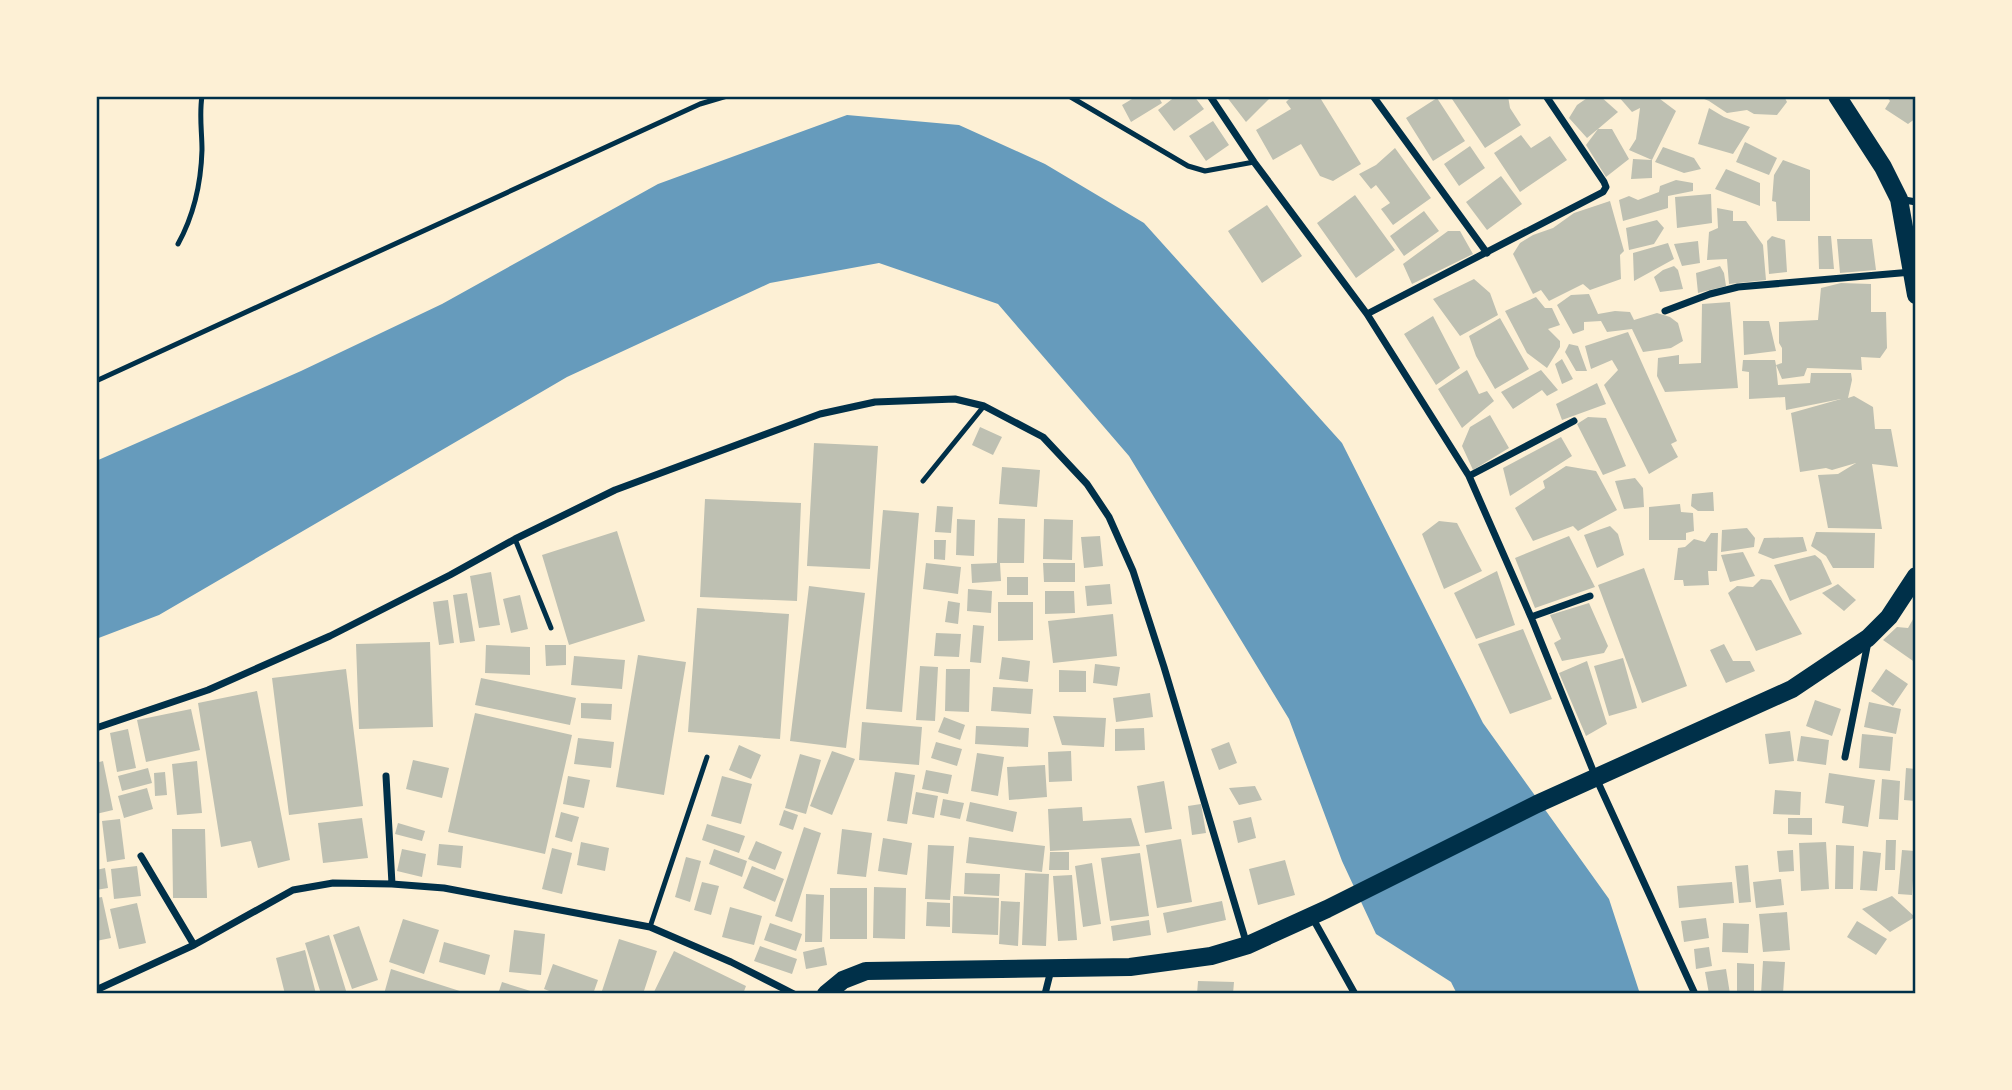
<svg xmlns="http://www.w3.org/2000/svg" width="2012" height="1090" viewBox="0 0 2012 1090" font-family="'Asap Condensed',sans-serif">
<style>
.water{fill:#669bbc}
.building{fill:#bec0b2}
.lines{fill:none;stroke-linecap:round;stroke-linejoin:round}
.service{stroke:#003049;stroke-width:5}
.minor{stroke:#003049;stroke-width:7}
.primary{stroke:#003049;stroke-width:18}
.neatline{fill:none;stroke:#003049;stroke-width:2.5}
</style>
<rect width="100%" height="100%" fill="#fdf0d5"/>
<path class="water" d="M847 115 959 125 1045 164 1144 223 1342 443 1483 723 1609 899 1640 994H1457L1451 982 1376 934 1342 861 1289 719 1129 456 998 304 879 263 770 283 567 377 159 615 96 639V461L301 371 442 304 658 184Z"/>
<path class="building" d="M1137 96H1158L1162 103 1131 122 1122 105Z
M1176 96H1194L1204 109 1174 131 1158 110Z
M1226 96H1267L1269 99 1246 122Z
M1292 96H1319L1361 164 1333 181 1320 176 1301 144 1273 160 1256 130 1291 109 1286 102Z
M1450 96H1508L1510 108 1521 125 1485 148Z
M1590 96H1600L1618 112 1598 129H1612L1629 159 1606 177 1586 145 1598 129 1587 138 1569 118 1577 105Z
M1618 96H1656L1676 111 1652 160 1629 150 1636 139 1640 108 1632 112Z
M1697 96H1784L1787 102 1777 115 1754 114 1747 110 1727 113 1709 101Z
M1886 96H1916V118L1908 124 1885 109 1890 101Z
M1437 98 1465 141 1433 161 1406 118Z
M1709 108 1724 117 1750 127 1733 154 1698 144Z
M1213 121 1229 145 1206 161 1189 136Z
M1521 135 1531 148 1550 136 1567 160 1520 192 1494 153Z
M1745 142 1777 158 1769 175 1736 162Z
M1470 146 1485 168 1459 186 1444 164Z
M1663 147 1694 158 1701 169 1684 173 1655 162Z
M1395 148 1431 198 1393 225 1381 209 1390 203 1376 185 1371 189 1359 174 1376 165Z
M1633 159 1652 160V178L1631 179Z
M1783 160 1810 170V221H1777L1776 202 1772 201 1774 175Z
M1726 169 1760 183V206L1715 189Z
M1501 176 1522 204 1487 230 1466 202Z
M1676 180 1693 183V191L1668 196V208L1623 221 1619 200 1629 196 1638 200 1659 192 1660 186Z
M1711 194 1712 223 1677 228 1675 197Z
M1355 195 1395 250 1356 278 1317 223Z
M1610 201 1624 251 1620 255 1621 279 1590 290 1583 284 1549 301 1541 290 1533 294 1513 254 1520 243 1533 235 1553 228 1574 213Z
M1267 205 1302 256 1262 283 1228 231Z
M1717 208 1733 211V221H1746L1763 245 1766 280 1729 284 1727 259 1707 260 1709 232 1718 228Z
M1424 211 1439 231 1404 256 1390 236Z
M1657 220 1664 228 1654 244 1629 250 1626 228Z
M1448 231H1460L1473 254 1412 284 1403 264Z
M1772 236 1785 240 1787 272 1769 274 1767 241Z
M1818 236H1831L1834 269H1819Z
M1837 239H1872L1876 270 1840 273Z
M1698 241 1700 263 1682 266 1674 244Z
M1668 243 1674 259 1634 281 1633 253Z
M1674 266 1678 270 1683 289 1660 292 1654 277 1663 270Z
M1720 266 1724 273 1726 286 1698 293 1696 273Z
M1474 279 1490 293 1498 315 1460 336 1433 299Z
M1841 283 1871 284V312H1886L1887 348 1880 358 1861 357 1862 370 1807 368 1804 376 1782 379 1776 365 1778 385 1810 383 1811 373H1851L1852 380 1848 398 1854 396 1873 407 1875 429H1891L1898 467 1872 464 1882 529 1828 528 1818 475 1838 474 1856 463 1832 470 1826 468 1800 472 1791 413 1841 399 1786 410 1785 397 1749 399V372L1742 371 1743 360H1775L1776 365 1782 363V348L1779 343V322L1818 320 1821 288Z
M1589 294 1598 314 1615 311 1630 312 1634 320 1657 313 1670 317 1678 323 1683 341 1671 348 1643 352 1632 329 1607 332 1601 321 1584 322V330L1573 334 1557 305 1571 295Z
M1536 297 1545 308H1552L1560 325 1548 329 1560 341V347L1547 368 1527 353 1505 311Z
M1730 302 1738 388 1665 392 1657 376 1658 358 1679 355V364L1701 363 1702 304Z
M1433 316 1460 368 1436 385 1404 334Z
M1500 318 1529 369 1495 389 1476 356 1469 336Z
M1743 321H1769L1776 351 1744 355Z
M1628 332 1677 441 1671 444 1678 457 1649 474 1604 385 1618 370 1612 360 1591 369 1585 346Z
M1569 344 1578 346 1587 371H1576L1565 352Z
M1562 359 1573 379 1562 384 1555 364Z
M1467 370 1479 394 1487 391 1494 401 1462 428 1438 389Z
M1541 370 1558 390 1547 396 1542 390 1513 409 1501 392Z
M1597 383 1606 404 1562 420 1556 404Z
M1490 415 1509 448 1473 470 1462 446 1470 427Z
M1588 417 1606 418 1626 466 1603 475 1577 424Z
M980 427 1002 437 993 455 972 445Z
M1561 437 1572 456 1510 496 1503 468Z
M814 443 878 446 870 569 807 566Z
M1566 466 1596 471 1617 510 1578 531 1573 526 1533 541 1515 508 1545 488 1543 481Z
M1002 467 1040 470 1037 507 999 504Z
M1635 478 1643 488 1644 507 1624 509 1615 481Z
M1713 492 1714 511H1698L1691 506 1692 494Z
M705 499 801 503 797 601 700 597Z
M1680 504 1681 512 1693 513 1694 531 1686 533V540H1649V507Z
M937 506 953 507 951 533 935 532Z
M883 510 919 513 902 712 866 709Z
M998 518 1025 519 1024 563H1000L1001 581 972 583 971 564 997 563Z
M957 519 975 520 974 556 956 555Z
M1044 519 1073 520 1072 560 1043 559Z
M1439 521 1457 523 1482 571 1444 589 1422 534Z
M1610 526 1618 534 1624 555 1597 568 1584 535Z
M1747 528 1755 538 1754 547 1721 552 1722 530Z
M617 531 645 621 569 645 542 555Z
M1816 532 1875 533 1874 568H1833L1826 556 1811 546Z
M1711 533H1718L1717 571H1708L1709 585 1684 586 1683 580H1674L1678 548 1685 547 1694 539 1705 542Z
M1100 536 1103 566 1084 568 1081 537Z
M1569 536 1595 587 1535 608 1515 558Z
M1803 537 1807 551 1773 559 1758 553 1764 538Z
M934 540H946L945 560 934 559Z
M1743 552 1755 576 1730 582 1721 555Z
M1815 555 1821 560 1832 584 1790 601 1774 565Z
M926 563 961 567 958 594 923 589Z
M1043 563H1075V582H1044Z
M1644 568 1687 686 1642 703 1598 585Z
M1497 571 1515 625 1476 639 1454 593Z
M491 572 500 625 479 628 470 576Z
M1007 577H1028V595H1007Z
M1761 579 1771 580 1802 634 1756 651 1728 593 1737 586 1753 587Z
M1110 584 1112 604 1087 606 1085 586Z
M1838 584 1856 600 1844 611 1822 593Z
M809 586 865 593 846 748 790 741Z
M968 589 992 591 991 613 967 611Z
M1045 591H1074L1075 613 1045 614Z
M467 593 475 641 460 643 453 595Z
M520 595 528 629 511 633 503 599Z
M448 600 454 643 439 645 433 602Z
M948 601 960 603 958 624 945 622Z
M998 602H1033V640L998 641Z
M1589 603 1608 646 1604 653 1562 661 1554 643 1561 639 1550 615Z
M697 608 789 614 780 739 688 732Z
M1113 614 1117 656 1053 663 1048 621Z
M1916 614V663L1883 640 1897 627 1908 628Z
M973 625 984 626 981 663 970 662Z
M1523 629 1552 699 1510 714 1478 644Z
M936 633 961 634 959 657 934 656Z
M430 642 433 727 359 729 356 644Z
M1724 644 1733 661H1750L1755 671 1726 683 1710 650Z
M486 645 530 647V675L485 673Z
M545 645H566V665L546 666Z
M638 655 686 662 664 795 616 787Z
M574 656 625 660 622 689 571 685Z
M1002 657 1030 661 1028 682 999 679Z
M1623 658 1637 708 1609 716 1594 666Z
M1587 661 1607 724 1586 736 1559 673Z
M1095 664 1120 667 1117 686 1093 683Z
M920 666 938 667 935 721 916 720Z
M346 669 363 806 289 815 272 678Z
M946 669H970L969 712 945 711Z
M1886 669 1908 684 1893 706 1871 691Z
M1059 670 1086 671V692H1059Z
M481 678 576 698 570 725 475 705Z
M993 687 1033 689 1031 714 991 711Z
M257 691 290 860 258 868 251 841 221 847 198 703Z
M1150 693 1153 717 1116 722 1113 698Z
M1815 700 1841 709 1832 736 1806 726Z
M1869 702 1901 709 1896 734 1864 727Z
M581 703 612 704 611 720 581 718Z
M191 709 200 750 146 762 137 720Z
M475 713 572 735 545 854 448 832Z
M1053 716 1106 718 1104 747 1062 745Z
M944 717 965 725 960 740 938 732Z
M862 722 922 727 919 765 859 760Z
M976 726 1029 728 1028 747 975 744Z
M1144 728 1145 750 1115 751V729Z
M128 729 136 768 117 772 110 733Z
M1790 731 1794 761 1769 764 1765 734Z
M1862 734 1893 737 1890 771 1859 768Z
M1801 736 1829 740 1826 765 1797 761Z
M578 738 614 742 611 768 574 764Z
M936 742 962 749 957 766 931 758Z
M1229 742 1237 763 1219 770 1211 749Z
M739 745 761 755 751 779 729 770Z
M832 751 855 759 832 815 810 806Z
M1071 751 1072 781 1049 782 1048 752Z
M977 753 1004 757 998 796 971 791Z
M800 754 821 760 806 814 785 808Z
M413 760 449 768 442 798 406 789Z
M103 761 113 810 96 814V763Z
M197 761 202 813 177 815 172 764Z
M1045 765 1047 797 1009 800 1007 767Z
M148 768 152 783 122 791 118 776Z
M1906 768 1916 769V801L1904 800Z
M926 770 952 775 948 794 922 789Z
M165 772 167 795 155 796 154 773Z
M895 772 915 775 907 824 887 821Z
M1829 773 1875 780 1868 827 1842 823 1844 806 1825 803Z
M568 776 590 780 584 808 563 804Z
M722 776 752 784 741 824 711 816Z
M1882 779 1900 781 1898 820 1879 819Z
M1164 781 1172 829 1145 833 1137 786Z
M1255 786 1262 800 1239 805 1229 788Z
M147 788 153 809 124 818 118 796Z
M1775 790 1801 792 1800 815 1773 814Z
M916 792 938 796 934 818 912 814Z
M943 799 964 803 960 819 940 815Z
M970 802 1017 812 1013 832 966 821Z
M1201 804 1206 833 1192 835 1188 806Z
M1082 807 1083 821 1131 818 1140 846 1050 851 1048 809Z
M784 810 798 815 793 830 779 825Z
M561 812 579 817 572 842 555 837Z
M1251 817 1256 838 1238 843 1233 821Z
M362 818 368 858 323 863 318 823Z
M1788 818H1812V835L1788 834Z
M120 819 125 859 107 862 102 821Z
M398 823 425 831 422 841 395 834Z
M707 824 745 836 739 853 702 840Z
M804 827 821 833 792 922 775 916Z
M172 829H205L207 898H173Z
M842 829 872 833 866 877 837 874Z
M969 837 1045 846 1042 872 966 863Z
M883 838 912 843 907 875 878 871Z
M1181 839 1192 902 1157 908 1146 845Z
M1886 840H1896L1895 870H1885Z
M756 841 782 852 775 870 748 859Z
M581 842 609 848 605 871 577 865Z
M1826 842 1829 889 1801 891 1799 843Z
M439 844 463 846 461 868 437 865Z
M928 845 954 846 950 900 925 899Z
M1836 845 1854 846 1853 889H1835Z
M552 848 572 853 562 894 542 889Z
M402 849 426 854 422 877 397 871Z
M714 849 747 861 742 877 709 864Z
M1793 850 1794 871 1779 872 1777 851Z
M1902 850 1915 851 1912 895 1898 894Z
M1863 851 1881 853 1877 891 1860 890Z
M1050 852H1069V870H1049Z
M1140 853 1149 916 1110 921 1101 858Z
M686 857 701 861 690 902 675 897Z
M1285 860 1295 895 1258 905 1249 869Z
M1092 863 1101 924 1083 927 1075 866Z
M1748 865 1751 902 1739 903 1735 866Z
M137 866 141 896 114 899 111 869Z
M752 866 784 879 775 902 743 888Z
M105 868 108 888 96 890V870Z
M965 873 1000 874 999 896 964 894Z
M1025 873 1049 874 1046 946 1022 945Z
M1072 875 1077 940 1058 941 1053 876Z
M1781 879 1784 905 1756 908 1753 882Z
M702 882 719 886 711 915 694 910Z
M1732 882 1734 903 1679 908 1677 886Z
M874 887 906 888 905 939 873 938Z
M830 888H867V939H830Z
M806 894 824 895 822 942H805Z
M953 896 999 898 998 935 952 933Z
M1892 896 1915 917 1890 932 1862 909Z
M102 897 111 938 96 941V898Z
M1001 901 1020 902 1018 946 999 944Z
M1222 901 1226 920 1167 933 1163 913Z
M927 902 950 903V927L926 926Z
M137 903 146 943 119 949 110 909Z
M730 907 762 916 754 945 722 937Z
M1787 912 1790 950 1763 952 1759 914Z
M1706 918 1709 938 1684 942 1681 921Z
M403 919 439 930 424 974 389 962Z
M1149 920 1151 935 1113 941 1111 926Z
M1857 921 1887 939 1876 955 1847 937Z
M770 923 802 934 796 951 764 940Z
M1723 923 1749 924 1748 953 1722 952Z
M359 926 378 980 352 989 333 935Z
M514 930 545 934 541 975 509 972Z
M329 935 347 994H321L305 943Z
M619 939 657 951 643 994H601Z
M444 942 490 955 485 975 439 962Z
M760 946 797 959 792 974 754 961Z
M824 947 827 965 806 969 803 952Z
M1709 947 1712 966 1696 969 1694 949Z
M305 950 316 994H285L276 958Z
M674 951 746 986 743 994H653Z
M1763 961 1785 962 1783 994H1761Z
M1737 963 1754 964V994H1737Z
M553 964 598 980 593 994H557L544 989Z
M391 969 466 993V994H384Z
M1726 969 1730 994H1709L1705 972Z
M1198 981 1234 982 1233 994H1197Z
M502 982 537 993V994H498Z"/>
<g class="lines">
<path class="service" d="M1069 96 1188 166 1205 171 1254 162
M178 244C194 215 201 184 202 150 202 132 199 115 202 96
M96 381 700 104 727 96
M923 481 984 406
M515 539 551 628
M650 927 707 757"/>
<path class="minor" d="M1210 96 1254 162 1367 314 1469 476 1531 617 1596 778 1695 994
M1373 96 1487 253
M1899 199 1916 202
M1665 311 1710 294 1738 287 1912 272
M1367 314 1603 192 1606 187 1604 182 1546 96
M1469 476 1574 421
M1531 617 1590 596
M96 728 208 690 330 636 450 575 515 539 615 490 820 414 875 402 955 399 984 406 1043 437 1087 484 1109 517 1133 571 1164 667 1247 945
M1845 757 1868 642
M386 776 392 884
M141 856 194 945
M1312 917 1355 994
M96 990 194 945 293 890 333 883 392 884 444 888 650 927 731 962 794 994
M1045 994 1051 970"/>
<path class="primary" d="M1837 96 1883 167 1899 199 1916 295
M826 994 843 980 866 971 1130 967 1211 956 1248 945 1327 909 1537 804 1792 689 1868 638 1889 617 1916 576"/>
</g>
<rect width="2012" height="1090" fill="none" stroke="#fdf0d5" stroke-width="196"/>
<rect x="98" y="98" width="1816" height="894" class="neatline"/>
</svg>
